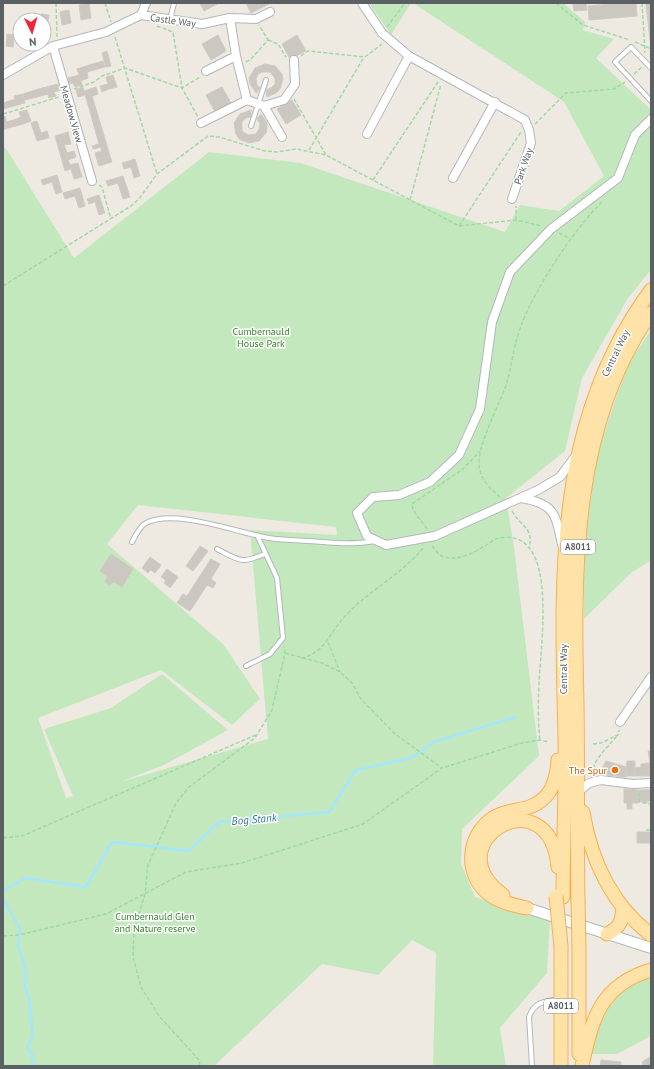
<svg xmlns="http://www.w3.org/2000/svg" width="654" height="1069" viewBox="0 0 654 1069" font-family="'PT Sans',sans-serif">
<style>
.green{fill:#c4e8bd;fill-rule:evenodd}
.lines{fill:none;stroke-linecap:round;stroke-linejoin:round}
.stream{stroke:#a2e6ff;stroke-width:2.5}
.building{fill:#cbc7c1;stroke:#d3cac0}
.service-casing{stroke:#b3b7bb;stroke-width:6}
.minor-casing{stroke:#b3b7bb;stroke-width:10}
.tertiary-casing{stroke:#b3b7bb;stroke-width:12}
.primary-casing{stroke:#faae50;stroke-width:15}
.path{stroke:#9fdaa5;stroke-width:1.5;stroke-dasharray:4 2;stroke-linecap:butt}
.service{stroke:#fff;stroke-width:4}
.minor{stroke:#fff;stroke-width:8}
.tertiary{stroke:#fff;stroke-width:10}
.primary{stroke:#ffe2a7;stroke-width:13}
.minor-bridge-casing{stroke:#b3b7bb;stroke-width:10;stroke-linecap:butt}
.primary-bridge-casing{stroke:#faae50;stroke-width:15;stroke-linecap:butt}
.minor-bridge{stroke:#fff;stroke-width:8}
.primary-bridge{stroke:#ffe2a7;stroke-width:13}
.food-dot{fill:#e8710a;stroke:#fff;stroke-width:1.5}
.labels{text-anchor:middle;stroke-width:3;stroke-linejoin:round;paint-order:stroke}
.shield{fill:#fff;stroke:#8c9092;stroke-width:1}
.shield-label{font-size:9px;font-weight:bold;fill:#5a6064}
.street-label{font-size:10px;fill:#5a6064;stroke:#fff}
.park-label{font-size:10px;fill:#38812e;stroke:#fff}
.food-label{font-size:10px;fill:#c56008;stroke:#fff;text-anchor:end}
.water-label{font-size:11px;font-style:italic;fill:#31779c;stroke:#fff}
</style>
<rect width="100%" height="100%" fill="#eeeae2"/>
<path class="green" d="M369 3H411L391 35Z
M413 3H563L585 22 583 30 614 39 596 58 651 110V270L628 298 582 378 565 451 506 498 514 547 539 756 462 829 461 864 475 897 550 920 547 973 500 1028 506 1066H433L436 953 412 940 378 975 322 964 214 1066H3V150L5 147 74 258 209 152 301 163 505 232 520 205 559 211 604 176 564 102ZM138 505 336 527 337 535 250 530 268 739 120 782 164 765 228 730 162 674 111 708 44 729 73 796 66 798 38 718 161 670 232 725 260 699 223 644 107 544Z
M651 330V560L631 573 584 619 583 534 594 461 628 364Z
M649 973H651V1036L617 1054H589L598 1023 618 995Z"/>
<g class="lines">
<path class="stream" d="M3 891 25 878 86 887 112 842 189 851 219 822 329 812 356 770 411 758 434 742 515 717
M3 899 20 929 18 944 25 967V987L29 999 33 1036 27 1047 32 1054 33 1066"/>
</g>
<path class="building" d="M89 3 91 18 81 20 79 5Z
M200 3H219L204 11Z
M246 3H269V4L251 13Z
M573 3H586L587 10 574 11Z
M623 3H636L637 16 589 20 588 6Z
M646 3H651V40L650 41Z
M69 10 71 23 62 25 60 12Z
M41 14 49 15 47 28 44 27V20H41Z
M7 34 14 35 13 47 6 46Z
M218 35 226 51 211 60 202 44Z
M297 35 306 51 290 59 282 44Z
M107 51 111 66 106 67 102 53Z
M103 61 105 67 94 70 92 64Z
M92 64 94 70 87 72 88 78 81 81 77 69Z
M265 64 275 66 282 74 283 79 280 89 276 93 267 97 266 90 271 88 275 84V78L270 72H262L258 74 256 79 257 85 260 88 256 93 250 84 249 78 255 68Z
M79 75 82 85 75 87 73 83 69 84 68 78Z
M113 75 117 87 109 89 106 77Z
M58 84 60 90 54 92 56 96 49 98 46 87Z
M108 84 109 89 102 92 100 86Z
M46 87 48 94 37 97 35 90Z
M83 87 85 95 78 97 76 90Z
M96 87 98 94 92 96 95 106 89 108 84 91Z
M222 87 231 103 215 112 206 95Z
M35 90 37 97 25 100 23 94Z
M23 94 25 103 14 106 12 100 15 99 14 96Z
M12 100 14 106 3 109V103Z
M292 100 301 115 286 124 277 109Z
M95 106 106 142 99 144 89 108Z
M27 110 31 121 23 124 19 112Z
M251 110V117L246 118 242 121V131L248 135 256 134 259 129 260 124 257 119 261 114 267 123V128L266 133 259 141 249 143 239 139 236 134 234 123 240 114Z
M5 116 8 128 3 130V117Z
M21 117 23 124 16 126 14 120Z
M14 120 16 126 8 128 6 122Z
M37 121 41 133 47 131 49 138 37 141 31 123Z
M68 132 71 144 64 145 67 153 74 151 76 157 68 160 70 165 78 163 82 177 74 179 71 169 65 171 55 136Z
M106 142 110 156 97 160 95 153 102 151 101 147 93 149 92 146Z
M110 156 112 162 99 166 97 160Z
M135 159 140 176 134 178 131 167 124 169 122 163Z
M57 175 62 192 56 194 52 182 43 185 41 180Z
M123 176 130 197 123 199 118 183 108 186 106 181Z
M80 188 85 206 79 208 75 196 65 199 63 193Z
M99 195 105 213 99 215 95 202 89 204 87 199Z
M200 546 208 551 193 571 186 566Z
M111 554 133 569 122 587 114 582 109 585 105 582 107 576 100 571Z
M150 557 161 565 155 573 151 570 148 573 142 568Z
M211 559 220 564 211 579 216 583 213 588 207 585 190 611 177 603 183 594 187 596Z
M167 569 178 577 170 588 164 583 166 580 161 577Z
M648 751H651V776H649L648 763H650Z
M606 761 627 767 626 777 599 774Z
M627 761H635V776H626Z
M648 763 649 776H635V768L641 767V764Z
M624 789 638 790V803H632V809H627V803H624Z
M638 790H651V801H647V803L638 801Z
M637 832H651V843H637Z
M650 1057 651 1066H641L643 1064 642 1062Z
M601 1060 621 1062V1066H600Z"/>
<g class="lines">
<defs>
<path id="service" d="M170 20 174 3
M651 68 631 47 615 62 651 101
M251 126 266 80
M132 542C135 536 140 526 146 523 175 508 238 533 269 538 282 540 295 540 308 541 331 543 353 545 375 541
M217 549C240 561 240 564 265 554
M246 666 270 654 283 638 277 578 257 535
M532 1066 529 1017C534 1002 545 1001 559 999"/>
<path id="minor" d="M362 3 382 33 409 56 525 120 529 130 531 143 512 199
M141 15 202 24 230 18 256 19 270 12
M230 18 236 56 247 100 264 106 284 100 295 84 294 60
M118 26 141 15 146 3
M53 46 92 181
M206 71 236 56
M3 75 53 46 106 32
M264 106 282 137
M201 123 247 100
M367 134 409 56
M453 178 495 102
M577 454 560 477 538 490 435 536 386 545 367 536 357 513 373 497 399 495 430 482 459 455 480 409 492 322 510 272 551 229 618 178 635 135 651 119
M521 498C554 503 556 514 562 545
M620 722 651 677
M577 793 589 783 601 780 633 784 651 783"/>
<path id="tertiary" d="M527 908 651 948"/>
<path id="primary" d="M583 812C591 860 612 905 651 935
M503 895C432 843 549 773 558 867
M563 897C563 844 566 790 565 737 561 581 553 422 651 290
M578 901C577 836 578 770 577 704 574 572 571 426 651 313
M527 908C514 905 501 903 490 895 464 876 466 836 493 818 509 807 528 813 543 799 554 790 557 774 558 760
M607 934C620 928 622 921 623 907
M561 946V1066
M579 947V1054
M582 1066C592 1019 600 985 651 970"/>
</defs>
<use href="#service" class="service-casing"/>
<use href="#minor" class="minor-casing"/>
<use href="#tertiary" class="tertiary-casing"/>
<use href="#primary" class="primary-casing"/>
<path class="path" d="M56 3 57 37
M105 3 111 22
M556 3 583 25 630 40
M642 3 645 53
M157 26 173 32 182 88 200 77
M387 27 405 3
M115 37 157 174
M268 40 278 44 286 57
M635 42 651 49
M301 56 308 51 365 57 382 44
M246 62 251 59 268 40 259 25
M634 74 642 67
M74 89 94 82 102 76 125 68 182 88 198 117
M294 99 326 155
M3 114 59 97
M535 124 566 93 614 89 625 82
M309 150 364 57
M373 180 438 82
M99 185 102 187 111 219
M410 200 441 84
M516 220V206
M459 226 521 132
M559 233 571 239
M3 286 131 206 139 199 157 174 208 136 219 137 265 151 277 152 296 149 326 155 459 226 516 220 542 226
M500 497C492 490 482 481 480 471 474 450 498 408 505 388 512 368 513 346 521 326 534 290 574 229 602 202
M512 511C521 528 534 526 529 549
M427 529 413 510 412 504 463 469 480 451
M432 546C434 548 437 553 440 555 453 563 472 554 483 547 488 545 492 540 496 539 503 536 517 537 523 542 554 563 540 652 539 685 538 704 538 722 540 740
M328 642 340 672
M285 653 322 663 340 672 352 683 361 699 395 734 442 768
M301 658C325 654 330 631 346 615 370 590 402 574 424 547
M593 744 601 743 618 735 619 730
M595 774 593 770 595 763 601 754 618 735
M639 793V802L651 804
M646 830H651
M3 838 22 836 258 734
M3 936 19 935 106 914 186 872 242 863 363 824 442 768 522 743 540 740 549 742
M200 1066 199 1060 159 1016 141 987 133 957 134 930 145 894 148 865 176 803 189 787 255 738 272 710 285 653 284 646"/>
<use href="#service" class="service"/>
<use href="#minor" class="minor"/>
<use href="#tertiary" class="tertiary"/>
<use href="#primary" class="primary"/>
<defs>
<path id="minor-bridge" d="M106 32 118 26"/>
<path id="primary-bridge" d="M556 896 561 946
M578 901 579 947"/>
</defs>
<use href="#minor-bridge" class="minor-bridge-casing"/>
<use href="#primary-bridge" class="primary-bridge-casing"/>
<use href="#minor-bridge" class="minor-bridge"/>
<use href="#primary-bridge" class="primary-bridge"/>
</g>
<circle class="food-dot" cx="615" cy="770" r="4"/>
<g class="labels">
<g class="shield">
<rect x="561" y="540" width="34" height="14" rx="3"/>
<rect x="544" y="999" width="34" height="14" rx="3"/>
</g>
<g class="shield-label">
<text x="578" y="550">A8011</text>
<text x="561" y="1009">A8011</text>
</g>
<g class="street-label">
<text transform="translate(173 20) rotate(8)" y="4">Castle Way</text>
<text transform="translate(72 114) rotate(74)" y="4">Meadow View</text>
<text transform="translate(523 166) rotate(-71)" y="4">Park Way</text>
<text transform="translate(615 353) rotate(-64)" y="4">Central Way</text>
<text transform="translate(563 669) rotate(-90)" y="4">Central Way</text>
</g>
<g class="park-label">
<text x="261" y="335">Cumbernauld<tspan x="261" dy="12">House Park</tspan></text>
<text x="155" y="920">Cumbernauld Glen<tspan x="155" dy="12">and Nature reserve</tspan></text>
</g>
<g class="food-label">
<text x="607" y="774">The Spur</text>
</g>
<g class="water-label">
<text transform="translate(254 819) rotate(-5)" y="4">Bog Stank</text>
</g>
</g>
<rect width="654" height="1069" fill="none" stroke="#5a6064" stroke-width="8"/>
<g transform="translate(32 32) rotate(175)"><circle r="19" fill="#ffffff" stroke="#bdbfc1"/>
<path d="M0-3L7 15L0 10L-7 15Z" fill="#f42335"/>
<text y="-6" font-size="11" font-weight="bold" text-anchor="middle" fill="#5a6064">N</text>
</g>
</svg>
